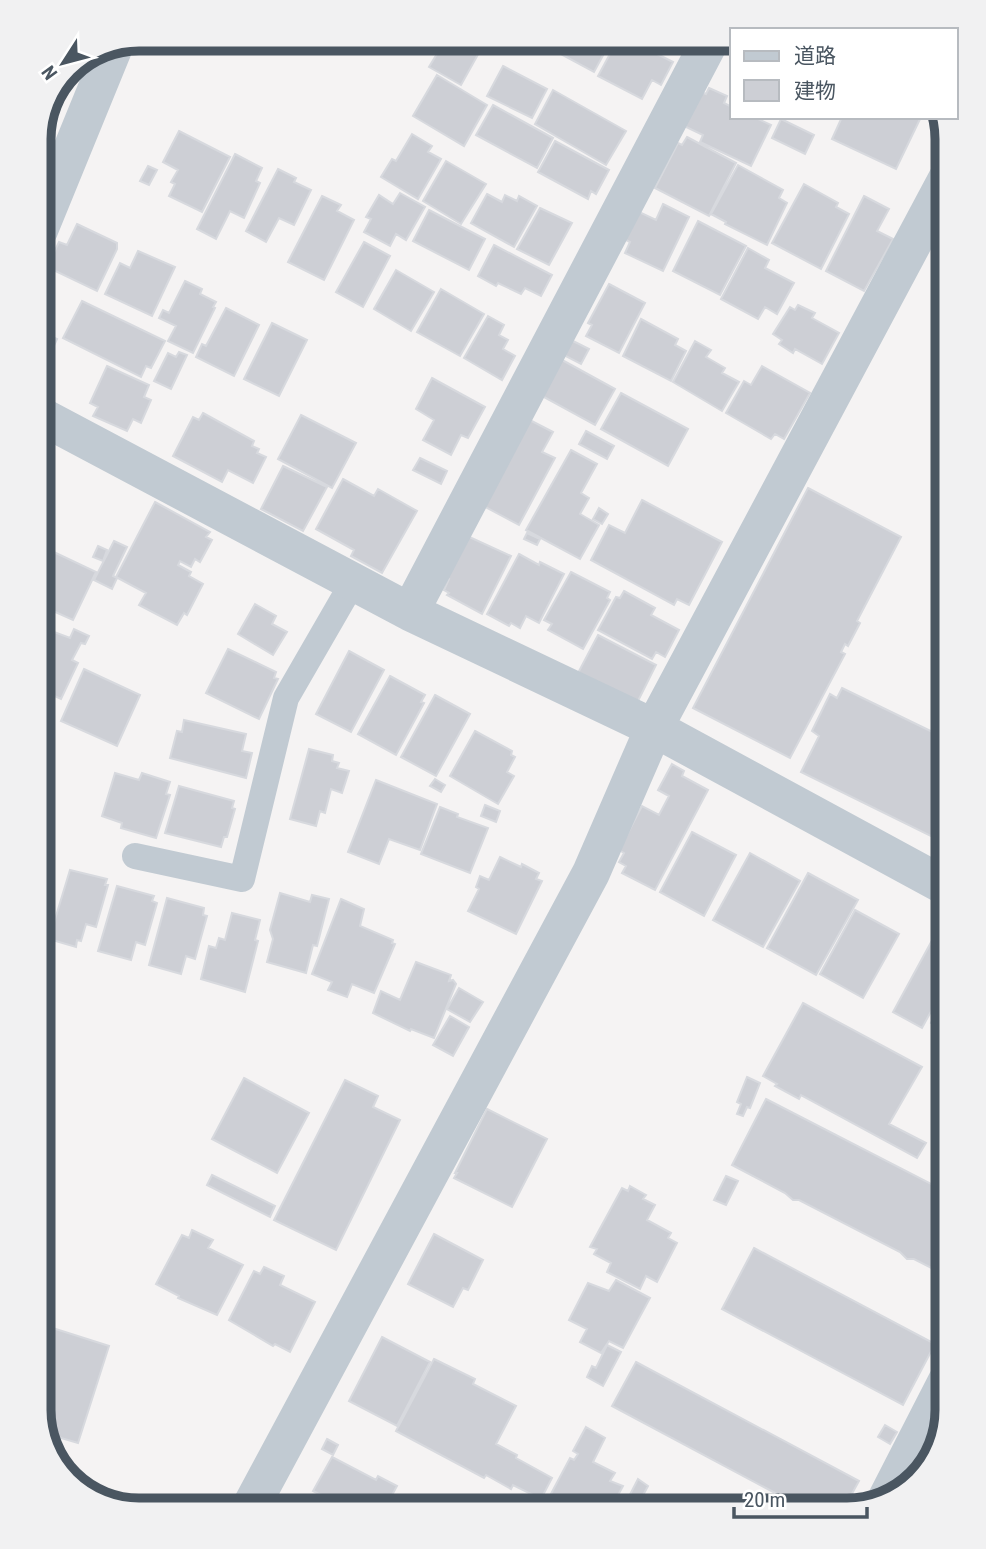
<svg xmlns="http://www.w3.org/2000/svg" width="986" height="1549" viewBox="0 0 986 1549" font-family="'Roboto Condensed','Noto Sans JP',sans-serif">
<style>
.building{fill:#cdcfd5;stroke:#d7d9de;stroke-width:2}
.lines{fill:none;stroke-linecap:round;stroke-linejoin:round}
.service{stroke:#c1cad2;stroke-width:26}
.minor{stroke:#c1cad2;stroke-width:38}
.rim{fill:none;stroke:#4a5661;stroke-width:9}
</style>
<rect width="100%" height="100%" fill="#f5f3f3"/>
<path class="building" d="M446 39H479L485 42 461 85 429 67Z
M550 39H612L594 72 546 46Z
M618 39H628L673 62 661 85 652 80 642 99 598 76Z
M634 39H676L672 46 659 39 654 49Z
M503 66 547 89 532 118 487 96Z
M437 75 487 105 464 146 413 116Z
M709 88 727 96 724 103 732 107V117H754L771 125 751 166 700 142 703 135 682 125 698 91 706 94Z
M553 90 626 131 606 165 535 124Z
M493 105 553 138 537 168 476 135Z
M842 117H917L920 119 896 169 832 139Z
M781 119 814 135 805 154 772 138Z
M179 131 230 157 202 212 169 196 175 184 171 182 178 170 163 162Z
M412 134 432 146 428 152 441 159 418 199 381 177 392 159 396 161Z
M687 137 736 163 709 216 655 188 678 143 682 145Z
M555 141 609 170 596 194 591 191 588 199 538 172Z
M235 154 262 168 256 181 260 183 244 218 230 211 216 239 197 229Z
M446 161 486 184 461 224 423 201Z
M738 165 783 190 779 198 787 203 767 245 725 224 726 222 711 214Z
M148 166 157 170 149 185 140 181Z
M278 169 296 178 294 182 311 190 294 225 279 218 266 242 246 231Z
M804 184 838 203 836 207 849 214 821 269 772 243Z
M400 193 425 207 406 240 396 234 390 246 364 232 371 219 366 217 379 195 393 204Z
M487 194 502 202 505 195 517 201 519 196 537 206 514 247 471 223Z
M322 196 341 205 337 211 354 220 324 280 288 262Z
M864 196 889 209 877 231 893 239 864 291 826 271Z
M663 204 689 217 663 271 625 253 630 242 620 237 633 209 656 220Z
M540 208 572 223 549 265 517 249Z
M429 210 485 239 469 270 413 241Z
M698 221 746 246 720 295 673 271Z
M77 224 117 243V249L97 291 47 267 59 242 67 245Z
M364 242 390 256 363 307 336 292Z
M494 245 552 275 541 296 525 288 521 294 498 283 496 286 478 276Z
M748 248 769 260 765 268 794 283 777 314 765 307 758 319 721 299Z
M138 251 175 267 152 316 105 294 120 263 130 268Z
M396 270 434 292 411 331 374 309Z
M185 281 202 289 200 294 216 302 213 307 215 308 193 353 168 341 176 326 159 318 163 310 169 313Z
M609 284 645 303 619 353 586 336 592 325 588 323Z
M441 289 484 314 460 356 417 332Z
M82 301 165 341 151 368 146 366 141 377 63 338Z
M798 305 815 313 812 318 839 333 822 364 795 349 793 353 779 344 782 340 773 334 790 307 795 310Z
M226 308 259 325 234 376 196 357 202 344 206 346Z
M488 316 504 325 499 335 508 340 503 349 515 356 502 380 464 358Z
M641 319 678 339 675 345 686 351 671 381 623 356Z
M272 323 307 340 279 396 244 379Z
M39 331 57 339 39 379Z
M563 336 589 349 581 364 556 351Z
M695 341 711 350 706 357 725 368 722 373 739 382 722 411 673 382Z
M179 352 187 355 171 389 154 381 168 353 176 357Z
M553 355 615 389 595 425 533 391Z
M107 366 149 385 144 397 151 400 141 423 133 419 127 431 93 416 98 407 90 403Z
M762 366 810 393 784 439 775 434 771 439 726 413 744 381 751 385Z
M432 378 485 407 468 438 461 435 451 455 423 440 434 420 416 409Z
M621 393 688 429 668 466 601 429Z
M203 413 254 441 252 446 259 449 257 453 266 457 253 483 228 470 222 482 173 456 193 417 199 420Z
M301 415 356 443 332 488 278 459Z
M522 416 553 432 542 452 555 458 519 525 476 502Z
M586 431 614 446 607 459 579 444Z
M571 450 597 464 581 493 589 498 580 514 599 525 580 559 526 530Z
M420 458 447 471 441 484 413 470Z
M283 466 327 487 303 531 261 509Z
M343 479 374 496 378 489 417 511 382 573 351 556 354 550 316 529Z
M808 488 901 537 857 621 860 623 848 646 845 644 841 652 845 654 790 758 693 708Z
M642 500 722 542 689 605 677 599 674 605 591 560 609 525 625 533Z
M155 502 210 532 206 537 212 540 200 562 195 559 191 567 180 561 178 565 191 572 189 576 203 584 187 615 184 613 177 625 139 605 146 593 116 577Z
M599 508 608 514 602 524 593 519Z
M527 533 540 539 537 545 524 539Z
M465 535 511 556 482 614 447 595 449 593 444 590 449 579 443 576Z
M114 541 127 547 113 576 117 578 112 589 94 580Z
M39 545 96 572 73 620 44 607 47 602 39 598Z
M98 546 107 550 103 561 93 557Z
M519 554 539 565 540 562 564 574 539 623 526 616 520 628 511 623 509 626 487 614Z
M571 572 610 592 607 598 610 600 583 649 548 630 552 624 544 620Z
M624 591 655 608 651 615 679 630 665 657 656 652 652 659 598 630 616 597 620 598Z
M255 604 276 616 272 624 287 632 273 655 238 634Z
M39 629 48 633 49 630 70 638 74 629 89 636 85 644 81 643 72 660 78 663 61 699 39 689Z
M598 635 656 665 637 703 578 673Z
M228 649 276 672 274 678 278 679 259 719 206 693Z
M349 651 384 670 351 732 316 714Z
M84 669 140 695 117 746 61 721Z
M390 676 425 695 421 702 424 703 396 755 358 734Z
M842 688 947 739V844L801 772 819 736 812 731 830 694 837 698Z
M435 695 470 714 436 776 401 757Z
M39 703 47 707 41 720 39 719Z
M184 720 246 734 242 751 252 753 246 778 170 758 177 731 182 732Z
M475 731 512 751 511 755 515 757 507 772 514 776 498 804 450 776Z
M309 749 333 755 332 761 339 763 337 768 349 771 342 793 331 789 325 813 320 811 316 826 290 819Z
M672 764 684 771 682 776 708 790 655 890 622 873 626 866 619 862 624 853 619 850 642 806 659 815 669 796 658 790Z
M115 773 139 780 142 773 170 782 166 794 170 795 156 838 121 828 122 823 102 816Z
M435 779 445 785 441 792 430 786Z
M376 780 437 804 420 850 389 839 379 864 348 852Z
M179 786 234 801 232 808 235 809 227 837H224L221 847 165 833Z
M485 805 500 811 496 822 481 816Z
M440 807 458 814 457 817 488 828 470 873 421 854Z
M692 832 736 855 704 916 660 892Z
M750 853 800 881 763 947 713 920Z
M500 857 521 867 522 864 539 873 536 879 542 881 516 934 468 911 479 889 476 887 480 876 489 880Z
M70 870 107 879 105 885H108L96 927 86 924 81 941 77 940 76 947 49 939Z
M808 873 858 900 816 975 767 948Z
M117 886 154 896 152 901 157 903 145 945 136 942 131 960 98 951Z
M280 893 310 902 312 895 329 899 317 946 313 945 306 973 267 962 273 939 270 930Z
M39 894 50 897 39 936Z
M167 898 204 908 203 915 207 916 195 959 186 956 181 974 149 965Z
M341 899 364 909 360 926 393 940 392 943 395 944 374 993 352 984 347 997 328 990 332 982 312 974Z
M855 910 899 934 863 998 820 974Z
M232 913 260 920 255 940 258 941 245 992 201 979 209 946 216 948 219 938 225 940Z
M935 935 947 942V982L922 1028 893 1012Z
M416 962 451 975 449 981 453 980 456 984 434 1038 411 1029 410 1031 373 1013 381 991 400 1000Z
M459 988 483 1002 470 1022 447 1009Z
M947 994V1033L931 1023Z
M803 1003 922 1067 889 1124 926 1143 917 1158 801 1095 799 1099 775 1086 777 1084 763 1076Z
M450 1016 469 1027 453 1056 433 1045Z
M747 1077 760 1083 750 1108 747 1107 743 1116 737 1114 741 1104 737 1102Z
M244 1078 309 1113 277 1173 212 1139Z
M345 1080 378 1096 373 1107 400 1120 336 1250 274 1220Z
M766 1099 947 1192V1276L914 1259H907L900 1252 799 1200H793L785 1193 732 1165Z
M487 1109 547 1139 512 1207 454 1178 457 1173H455Z
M212 1175 275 1206 270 1217 207 1185Z
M726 1176 738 1181 726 1205 714 1200Z
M630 1186 646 1195 643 1199 655 1205 647 1220 671 1233 668 1238 677 1243 657 1282 646 1276 640 1289 607 1272 611 1263 594 1254 597 1249 590 1247 622 1188 628 1191Z
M192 1230 213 1240 208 1248 243 1265 217 1315 178 1298 179 1296 156 1284 182 1235 189 1238Z
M434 1234 483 1260 468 1290 463 1288 453 1307 408 1284Z
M754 1248 935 1344 903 1405 722 1309Z
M264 1267 284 1276 280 1285 315 1302 290 1352 275 1344 273 1346 229 1320 254 1271 260 1274Z
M616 1280 650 1298 623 1348 609 1341 601 1353 580 1342 587 1329 569 1320 588 1283 609 1291Z
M40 1324 109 1346 78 1443 44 1433 38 1410Z
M382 1337 430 1362 397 1426 349 1401Z
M607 1345 621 1352 603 1386 587 1377 592 1366 596 1368Z
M434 1359 475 1379 473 1384 516 1406 496 1444 517 1455 516 1458 552 1478 541 1499 513 1485 511 1489 486 1475 484 1478 396 1431Z
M636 1362 859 1481 843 1510H807L612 1406Z
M885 1425 897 1432 890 1444 878 1437Z
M586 1427 605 1438 593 1462 615 1473 610 1481 623 1486 610 1510H556L545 1505 570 1458 574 1460 578 1454 573 1451Z
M327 1439 338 1445 333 1455 322 1449Z
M332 1457 376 1480 378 1476 397 1486 384 1510H351L313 1491Z
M638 1479 648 1486 641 1499 663 1510H622Z"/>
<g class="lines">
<path class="service" d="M135 856 242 879 286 698 353 582"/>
<path class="minor" d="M39 230 113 49
M39 415 410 612 654 728 947 887
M410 612 711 39
M885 1502 947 1381
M249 1510 591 873 654 728 947 179"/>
</g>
<path d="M0 0H986V1549H0ZM139 51H847A88 88 0 0 1 935 139V1410A88 88 0 0 1 847 1498H139A88 88 0 0 1 51 1410V139A88 88 0 0 1 139 51Z" fill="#f1f1f2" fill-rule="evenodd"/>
<path class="rim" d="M139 51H847A88 88 0 0 1 935 139V1410A88 88 0 0 1 847 1498H139A88 88 0 0 1 51 1410V139A88 88 0 0 1 139 51Z"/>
<rect x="730" y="28" width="228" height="91" fill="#ffffff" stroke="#b7bbc0" stroke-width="2"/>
<rect x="744" y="51" width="35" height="10" fill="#c1cad2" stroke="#b7bbc0" stroke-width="2"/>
<text x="794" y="63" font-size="21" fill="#4a5661">道路</text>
<rect x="744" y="80" width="35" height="21" fill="#cdcfd5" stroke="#b7bbc0" stroke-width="2"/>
<text x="794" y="98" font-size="21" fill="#4a5661">建物</text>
<g transform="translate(63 63) rotate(234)" stroke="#ffffff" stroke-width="5" paint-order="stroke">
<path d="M0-5L12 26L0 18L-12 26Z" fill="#4a5661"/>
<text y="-10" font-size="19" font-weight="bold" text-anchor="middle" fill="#4a5661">N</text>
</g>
<path d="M734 1507v10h133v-10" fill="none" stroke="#4a5661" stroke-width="3.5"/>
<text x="744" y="1507" font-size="21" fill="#4a5661" stroke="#ffffff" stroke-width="5" paint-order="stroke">20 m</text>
</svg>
